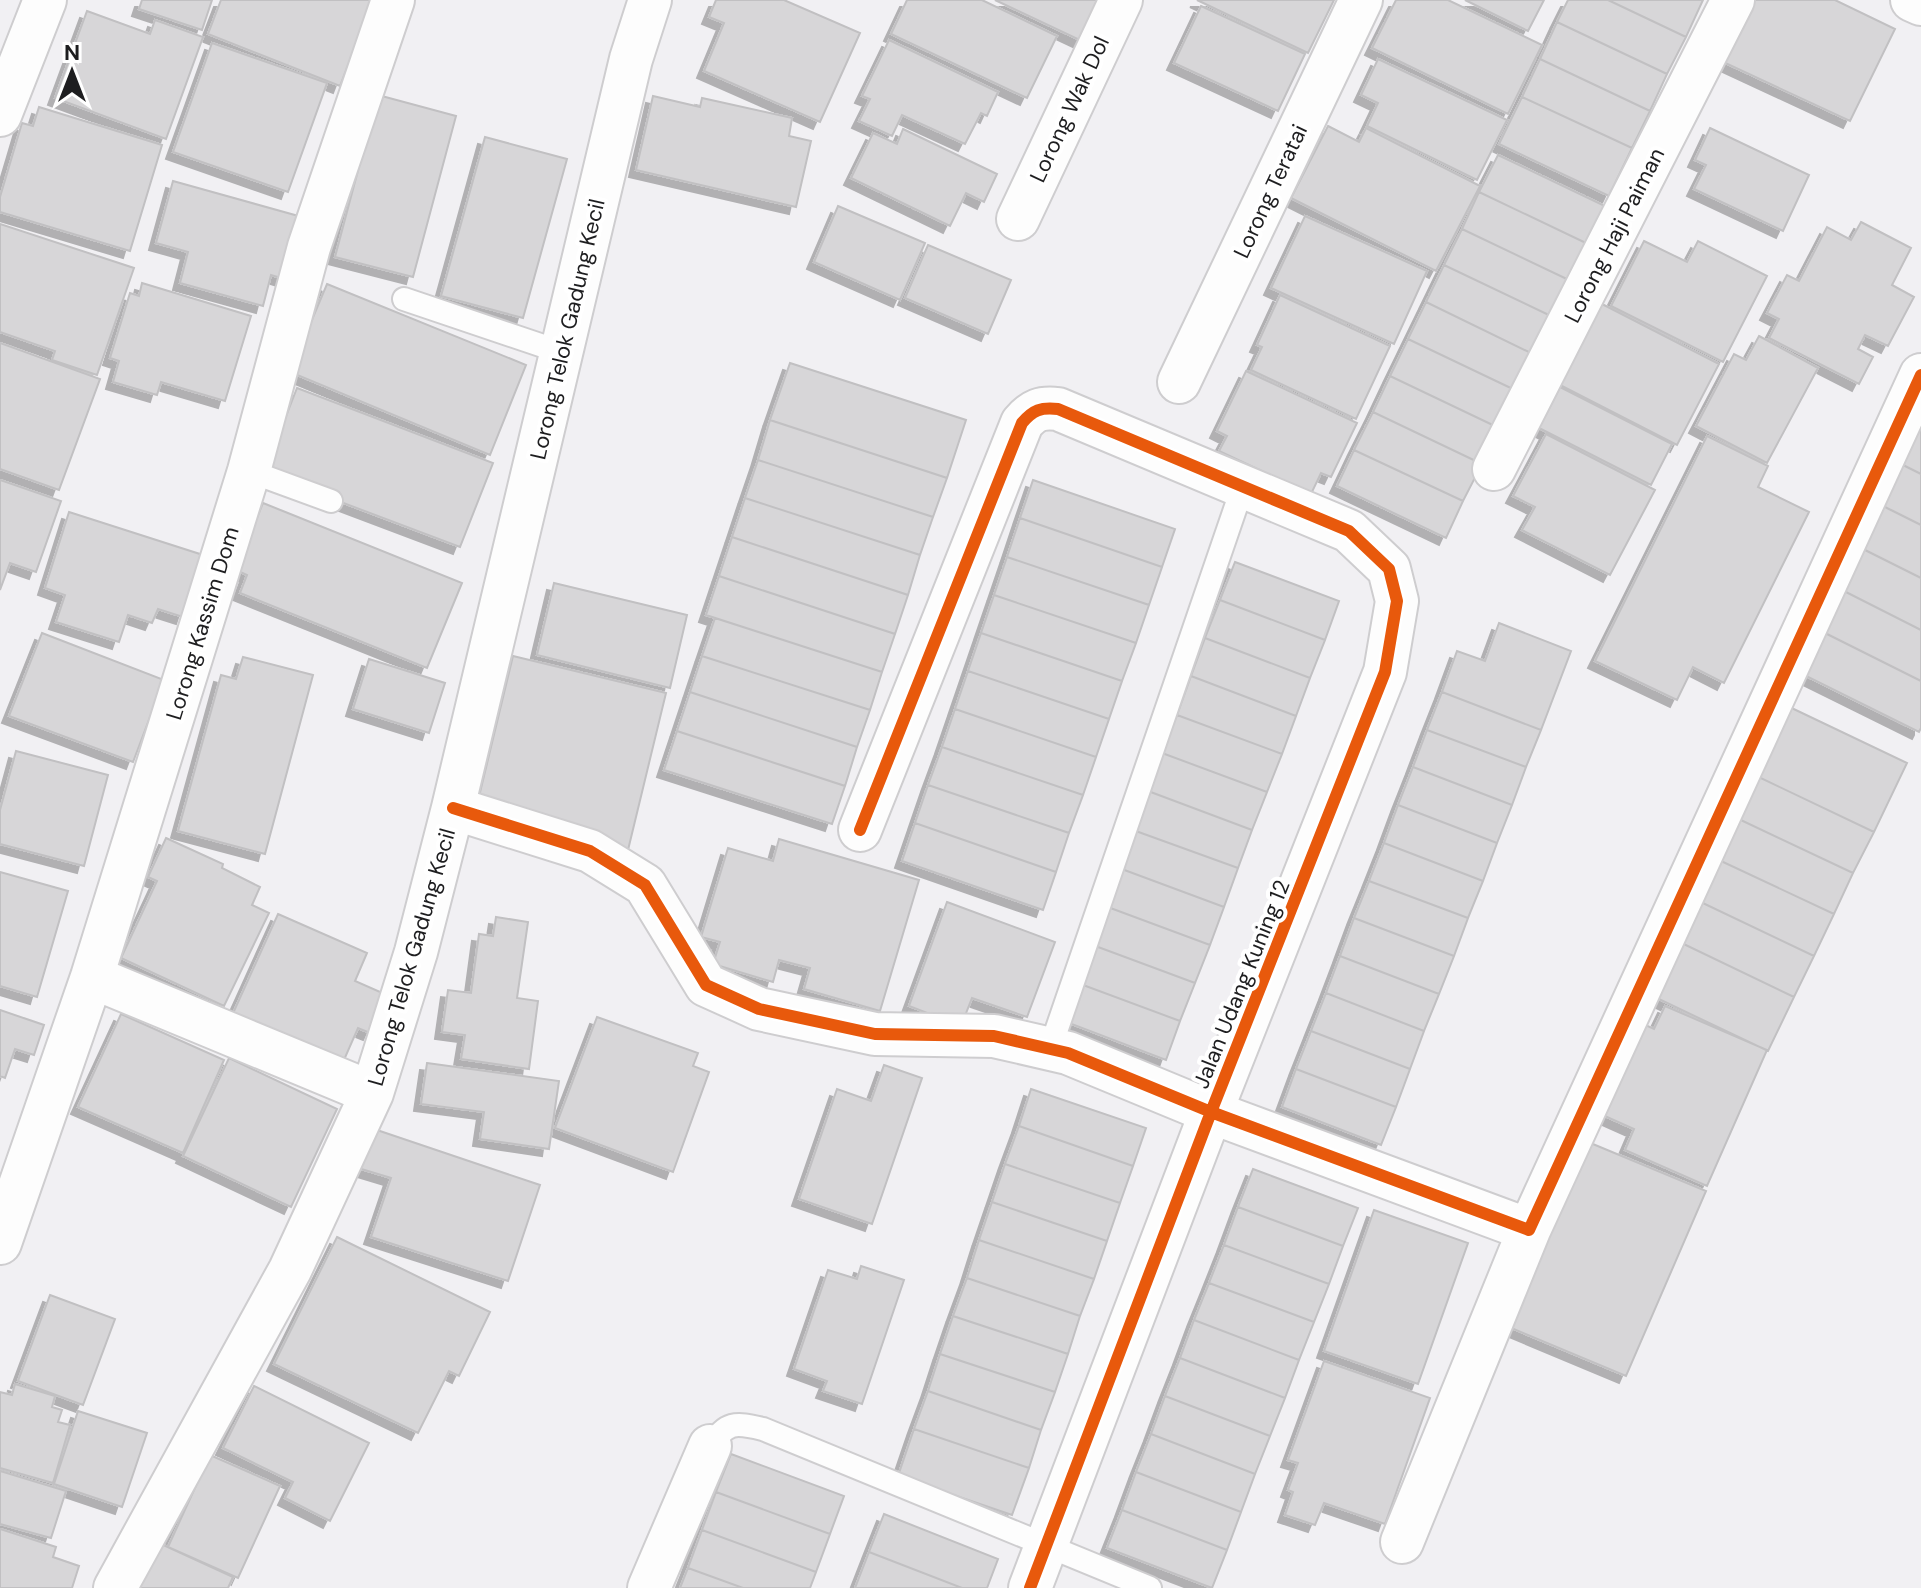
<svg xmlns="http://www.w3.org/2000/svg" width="1921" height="1588" viewBox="0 0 1921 1588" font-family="'DM Sans',sans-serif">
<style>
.building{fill:#d7d6d8;stroke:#c1c0c2;stroke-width:2;filter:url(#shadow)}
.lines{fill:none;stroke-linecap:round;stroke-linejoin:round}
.lane-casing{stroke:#cecdcf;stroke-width:26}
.street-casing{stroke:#cecdcf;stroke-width:46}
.lane{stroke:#fdfdfd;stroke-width:22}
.street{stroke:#fdfdfd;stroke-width:42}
.cycleway-casing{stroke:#fff;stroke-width:17}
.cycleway{stroke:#e8590c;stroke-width:12}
.labels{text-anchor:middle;stroke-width:8;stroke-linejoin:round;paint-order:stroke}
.street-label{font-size:22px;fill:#1e1e20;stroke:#fff}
</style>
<defs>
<filter id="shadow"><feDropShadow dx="-7" dy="7" stdDeviation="0" flood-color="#0004"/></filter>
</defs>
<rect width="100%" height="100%" fill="#f1f0f3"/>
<path class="building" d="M142 0H212L202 30 139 9Z
M221 0H373L340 86 208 34Z
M716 0H784L860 33 820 122 704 71 724 23 709 17Z
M907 0H982L1057 36 1027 98 891 34Z
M995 0H1108L1086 43Z
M1197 0H1334L1308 53Z
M1396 0H1448L1542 45 1508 114 1372 48Z
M1465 0H1544L1528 31Z
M1568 0H1608L1686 37 1667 74 1557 22Z
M1608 0H1703L1686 37Z
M1750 0H1835L1895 29 1850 121 1721 61Z
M1201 6 1305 54 1278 111 1174 63Z
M87 11 150 34 155 20 203 37 166 139 55 98Z
M1557 22 1667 74 1650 111 1540 59Z
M889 40 998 92 987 116 981 113 965 144 902 115 892 136 859 121 870 99 862 96Z
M212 43 327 83 288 192 173 152Z
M1378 59 1507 120 1477 180 1367 126 1378 103 1361 95Z
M1540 59 1650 111 1632 148 1522 97Z
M378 95 456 116 413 277 335 257Z
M653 96 700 107 702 98 792 118 789 136 811 141 796 207 636 170Z
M1522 97 1632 148 1609 196 1499 144Z
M39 107 162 145 130 251 0 212V197L22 123 33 126Z
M1328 126 1359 142 1366 128 1480 186 1436 271 1291 198Z
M1710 128 1809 175 1783 231 1694 189 1706 165 1695 160Z
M903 129 997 174 984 202 966 193 950 226 851 178 873 133 897 144Z
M485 137 567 159 523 318 441 296Z
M1498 155 1607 207 1588 244 1479 192Z
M173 181 302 217 284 279 271 275 263 306 180 283 188 252 156 243Z
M1479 192 1588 244 1571 281 1462 229Z
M838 206 925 243 900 300 814 262Z
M1305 216 1427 271 1394 344 1271 288Z
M1861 222 1911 248 1892 285 1914 297 1888 346 1865 335 1858 349 1873 357 1859 384 1769 338 1779 319 1767 313 1787 275 1799 281 1827 227 1851 240Z
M0 224 134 268 97 375 52 360 55 351 0 332Z
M1462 229 1571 281 1553 317 1444 265Z
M1644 241 1687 262 1698 241 1767 276 1723 362 1611 306Z
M928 245 1011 280 988 334 905 298Z
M1444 265 1553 317 1535 355 1426 302Z
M142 283 251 316 225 401 161 382 157 395 113 382 119 361 110 358 130 293 139 296Z
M327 284 526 365 490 455 290 372Z
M1280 295 1390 346 1356 419 1251 370 1262 347 1257 345Z
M1426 302 1535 355 1517 391 1408 339Z
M1602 304 1719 364 1677 445 1560 385Z
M1759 336 1818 368 1767 463 1696 426 1734 354 1746 360Z
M1408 339 1517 391 1499 428 1390 376Z
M0 343 100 379 59 490 0 469Z
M790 363 966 420 947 478 770 420Z
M1246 371 1357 423 1331 477 1321 473 1311 494 1219 451 1227 436 1217 431Z
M1390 376 1499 428 1482 464 1373 412Z
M1560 387 1672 444 1651 485 1539 428Z
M297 388 493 463 460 547 264 473Z
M1373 412 1482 464 1463 501 1354 450Z
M770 420 947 478 933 517 758 460Z
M1921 425V474L1901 464Z
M1546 434 1655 490 1610 575 1522 530 1535 507 1513 496Z
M1707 436 1768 466 1758 487 1809 512 1724 683 1693 667 1677 700 1595 661Z
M1354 450 1463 501 1446 538 1337 486Z
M758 460 933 517 920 555 745 498Z
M1901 464 1921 474V525L1881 505Z
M0 480 61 501 36 572 10 563 0 590Z
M1033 480 1175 529 1162 567 1020 518Z
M745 498 920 555 908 595 732 537Z
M263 503 462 583 427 668 240 593 247 575 236 570Z
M1881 505 1921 525V578L1859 547Z
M69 512 203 555 183 617 158 609 152 623 128 615 119 642 56 622 65 595 45 588Z
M1020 518 1162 567 1149 605 1007 557Z
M732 537 908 595 895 634 719 576Z
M1859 547 1921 578V630L1838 588Z
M1007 557 1149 605 1136 643 994 595Z
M1235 562 1339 601 1325 640 1220 600Z
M719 576 895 634 882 672 706 615Z
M554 583 687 615 670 688 537 655Z
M1838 588 1921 630V681L1817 629Z
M994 595 1136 643 1122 681 981 633Z
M1220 600 1325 640 1310 678 1205 638Z
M715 618 882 672 870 710 702 656Z
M1499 623 1571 651 1541 730 1442 692 1457 651 1485 661Z
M1817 629 1921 681V728L1919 732 1796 671Z
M42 633 164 680 133 762 9 716Z
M981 633 1122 681 1109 719 968 671Z
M1205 638 1310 678 1296 716 1191 676Z
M513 656 666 693 628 850 475 813Z
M702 656 870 710 857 747 690 692Z
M243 657 313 675 265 854 178 831 221 675 236 679Z
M369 659 445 683 429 733 353 709Z
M968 671 1109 719 1096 757 955 709Z
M1191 676 1296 716 1282 754 1177 715Z
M690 692 857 747 845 786 677 731Z
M1442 692 1541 730 1526 767 1427 730Z
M1779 702 1907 763 1874 832 1746 771Z
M955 709 1096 757 1083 795 942 747Z
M1177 715 1282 754 1267 792 1162 753Z
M1427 730 1526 767 1512 805 1413 767Z
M677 731 845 786 832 824 664 770Z
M942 747 1083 795 1069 833 928 785Z
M16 751 108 775 84 866 0 844V810Z
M1162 753 1267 792 1252 830 1148 791Z
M1413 767 1512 805 1497 843 1398 805Z
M1746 771 1874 832 1853 873 1726 813Z
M928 785 1069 833 1056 872 915 823Z
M1148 791 1252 830 1238 868 1133 830Z
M1398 805 1497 843 1483 881 1384 843Z
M1726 813 1853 873 1834 914 1706 854Z
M915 823 1056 872 1043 910 902 861Z
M1133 830 1238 868 1224 907 1119 868Z
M166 838 223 864 222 868 260 887 252 905 269 913 224 1006 121 958 157 881 148 877Z
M779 839 919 880 880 1011 804 989 810 968 779 960 773 982 713 964 720 942 701 937 728 848 773 861Z
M1384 843 1483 881 1468 918 1369 881Z
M1706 854 1834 914 1814 956 1686 895Z
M1119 868 1224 907 1210 945 1105 906Z
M0 872 68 891 37 997 0 986Z
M1369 881 1468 918 1454 956 1354 918Z
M1686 895 1814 956 1794 997 1667 936Z
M947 902 1055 942 1027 1017 972 998 961 1026 909 1006Z
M1105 906 1210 945 1195 983 1090 944Z
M278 914 367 953 355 981 387 995 370 1033 358 1028 340 1069 230 1020Z
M496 917 528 922 517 998 538 1001 529 1069 461 1059 465 1035 442 1032 448 990 471 993 479 934 493 936Z
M1354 918 1454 956 1439 994 1340 956Z
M1667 936 1794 997 1768 1051 1640 990Z
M1090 944 1195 983 1180 1021 1075 982Z
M1340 956 1439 994 1424 1031 1326 993Z
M1075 982 1180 1021 1166 1060 1061 1020Z
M1326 993 1424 1031 1410 1069 1311 1031Z
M1665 1006 1767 1050 1707 1186 1625 1150 1634 1129 1578 1104 1628 1017 1654 1029Z
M0 1010 44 1025 34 1055 15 1049 5 1078 0 1076Z
M121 1014 224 1060 183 1153 78 1107Z
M597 1017 698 1053 693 1066 709 1072 673 1172 555 1128Z
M1311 1031 1410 1069 1396 1107 1296 1069Z
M229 1058 337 1109 291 1207 183 1156Z
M427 1063 559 1081 549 1149 480 1139 484 1112 421 1104Z
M884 1065 922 1078 872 1224 799 1199 837 1089 871 1101Z
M1296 1069 1396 1107 1381 1145 1282 1107Z
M1031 1089 1146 1128 1133 1166 1019 1126Z
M1019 1126 1133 1166 1120 1203 1005 1164Z
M371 1128 540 1185 508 1281 371 1237 391 1178 358 1168Z
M1576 1137 1706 1191 1626 1376 1497 1322Z
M1005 1164 1120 1203 1107 1241 992 1202Z
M1253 1169 1358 1208 1343 1246 1238 1207Z
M992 1202 1107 1241 1094 1279 979 1240Z
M1238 1207 1343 1246 1329 1284 1224 1245Z
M1374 1210 1468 1243 1418 1384 1324 1351Z
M337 1237 490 1312 459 1376 449 1371 418 1433 274 1364Z
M979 1240 1094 1279 1080 1316 967 1278Z
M1224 1245 1329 1284 1314 1322 1209 1283Z
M861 1266 904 1280 862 1404 823 1391 827 1381 794 1369 828 1270 857 1279Z
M967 1278 1080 1316 1068 1354 953 1316Z
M1209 1283 1314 1322 1299 1360 1194 1320Z
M50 1295 115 1319 83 1405 18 1381Z
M953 1316 1068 1354 1055 1392 940 1354Z
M1194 1320 1299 1360 1285 1398 1180 1358Z
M940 1354 1055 1392 1041 1430 928 1391Z
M1180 1358 1285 1398 1270 1436 1165 1396Z
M1324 1361 1430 1398 1385 1524 1324 1503 1315 1525 1285 1515 1293 1492 1288 1490 1298 1463 1288 1460Z
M15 1384 55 1396 52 1407 62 1410 58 1422 70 1425 53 1483 0 1468V1392L12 1395Z
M254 1386 369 1443 330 1521 285 1498 293 1482 223 1448Z
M928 1391 1041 1430 1029 1468 914 1429Z
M1165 1396 1270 1436 1255 1474 1151 1434Z
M78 1411 147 1433 122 1507 54 1484Z
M914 1429 1029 1468 1012 1515 898 1476Z
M1151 1434 1255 1474 1241 1512 1136 1472Z
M731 1454 844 1496 830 1534 716 1492Z
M210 1455 280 1486 238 1578 168 1547Z
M0 1471 66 1491 51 1538 0 1524Z
M1136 1472 1241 1512 1227 1550 1122 1510Z
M716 1492 830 1534 816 1572 702 1530Z
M1122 1510 1227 1550 1212 1588 1107 1548Z
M884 1514 998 1559 987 1588H962L869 1552Z
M0 1529 56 1547 53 1557 79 1566 72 1588H0Z
M702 1530 816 1572 810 1588H743L688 1568Z
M159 1543 233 1577 228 1588H138Z
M869 1552 962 1588H855Z
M688 1568 743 1588H680Z"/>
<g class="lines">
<defs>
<path id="lane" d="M404 299 561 352
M249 471 331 501
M1050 1049 1243 486
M710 1446C727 1422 734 1422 763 1429L1150 1588"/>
<path id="street" d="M1912 0 1921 4
M0 115 45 0
M1018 219 1121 0
M1179 382 1361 0
M1494 469 1733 0
M453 808 590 851 645 885 706 985 759 1009 875 1034 994 1036 1068 1053 1211 1112 1529 1230 1921 375
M860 830 1022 423C1033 410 1041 407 1058 409L1349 531 1389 569 1397 601 1385 672 1211 1112 1030 1588
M92 977 372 1093
M0 1243 92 977 249 471 309 247 393 0
M1402 1542 1529 1230
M115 1588 290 1270 372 1093 416 952 453 808 631 59 650 0
M649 1588 710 1446"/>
</defs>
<use href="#lane" class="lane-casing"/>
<use href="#street" class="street-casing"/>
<use href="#lane" class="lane"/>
<use href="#street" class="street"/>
<defs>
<path id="cycleway" d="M453 808 590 851 645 885 706 985 759 1009 875 1034 994 1036 1068 1053 1211 1112 1529 1230 1921 375
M860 830 1022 423C1033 410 1041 407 1058 409L1349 531 1389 569 1397 601 1385 672 1211 1112 1030 1588"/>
</defs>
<use href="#cycleway" class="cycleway-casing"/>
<use href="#cycleway" class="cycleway"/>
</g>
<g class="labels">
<g class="street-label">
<text transform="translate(1069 109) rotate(-65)" y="8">Lorong Wak Dol</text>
<text transform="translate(1270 191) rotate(-65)" y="8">Lorong Teratai</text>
<text transform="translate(1614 235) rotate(-63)" y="8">Lorong Haji Paiman</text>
<text transform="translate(567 329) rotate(-77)" y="8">Lorong Telok Gadung Kecil</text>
<text transform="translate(202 623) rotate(-73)" y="8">Lorong Kassim Dom</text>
<text transform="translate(411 957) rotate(-74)" y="8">Lorong Telok Gadung Kecil</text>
<text transform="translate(1241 984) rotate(-68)" y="8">Jalan Udang Kuning 12</text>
</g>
</g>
<g transform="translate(72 72)" stroke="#ffffff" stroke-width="6" paint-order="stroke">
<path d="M0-6L14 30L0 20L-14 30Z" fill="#1e1e20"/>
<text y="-12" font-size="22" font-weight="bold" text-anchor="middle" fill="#1e1e20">N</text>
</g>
</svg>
